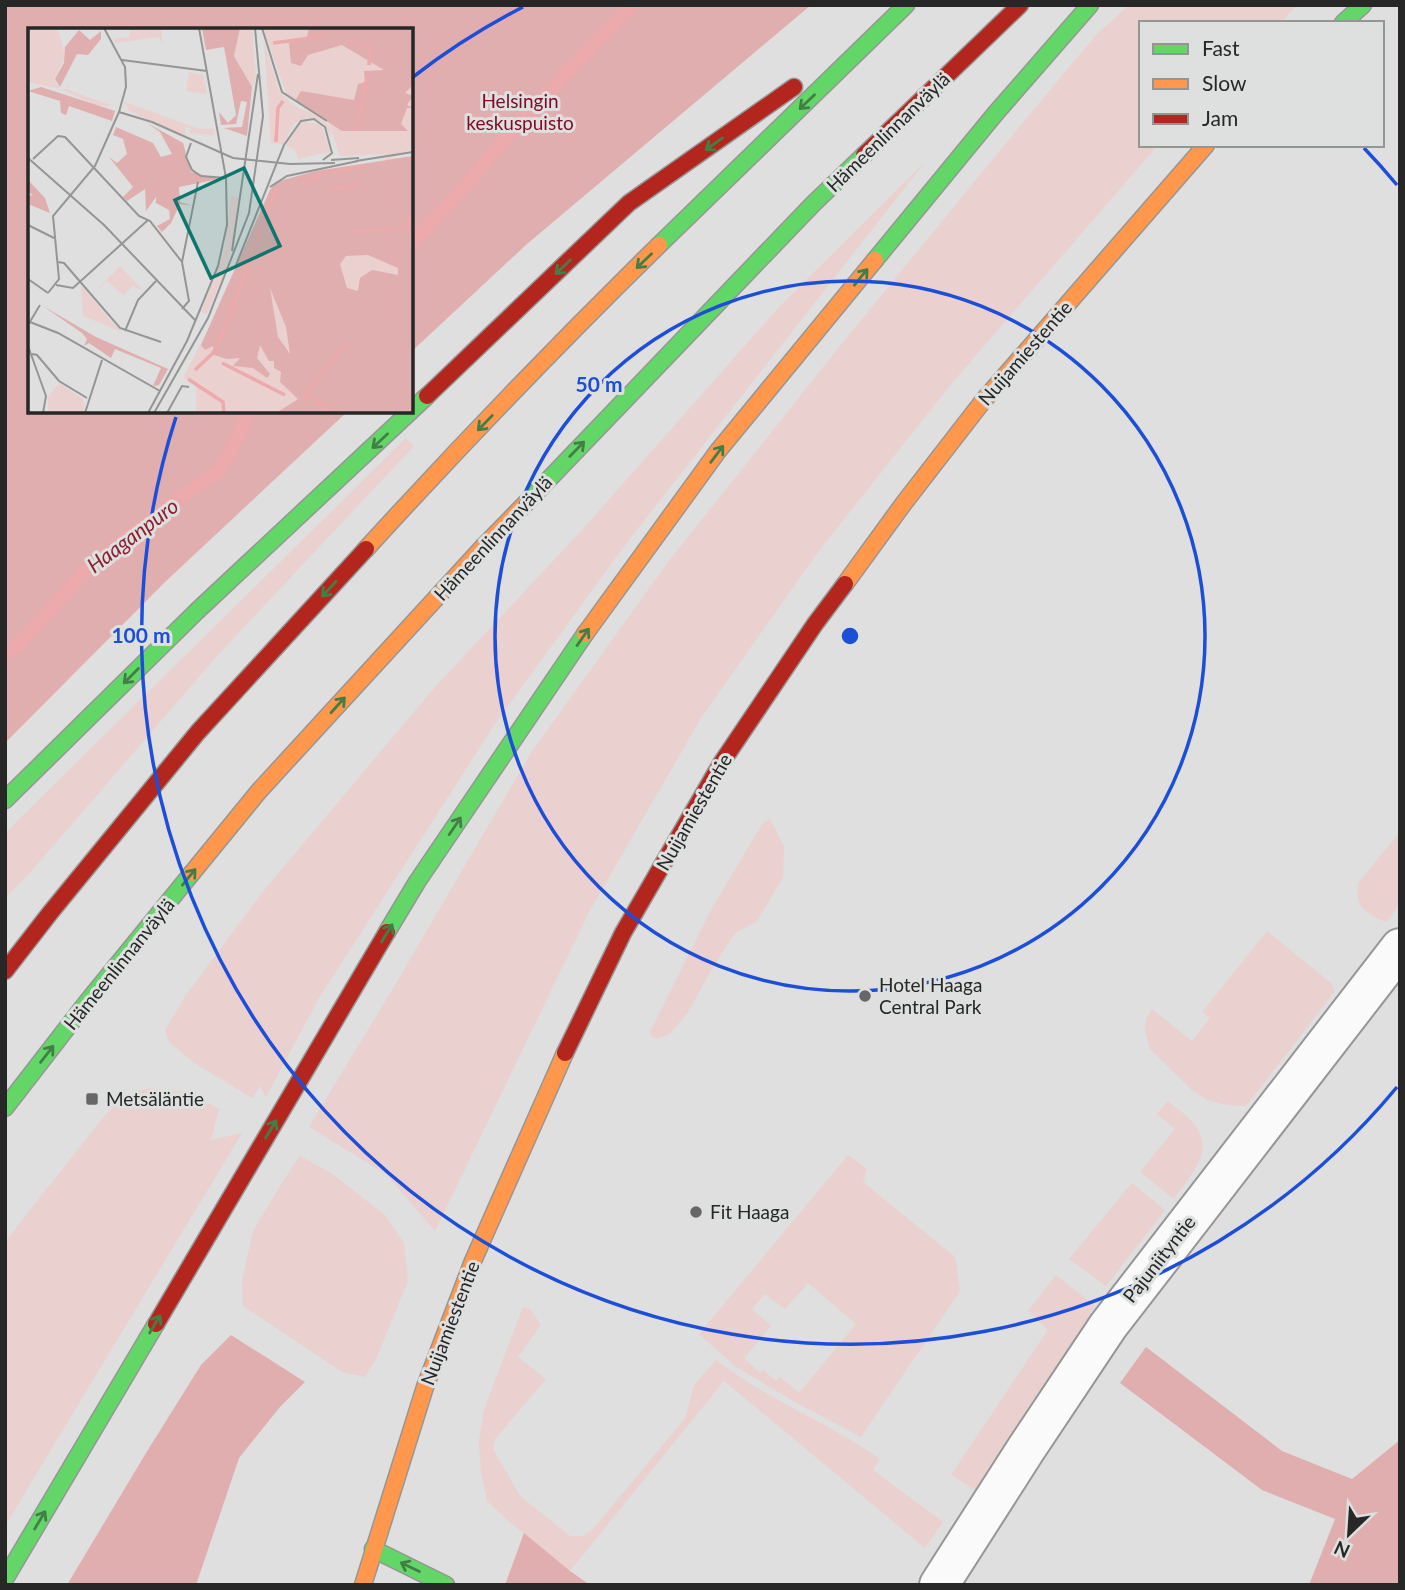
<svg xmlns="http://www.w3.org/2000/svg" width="1405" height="1590" viewBox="0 0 1405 1590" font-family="Lato,sans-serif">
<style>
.green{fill:#ebd0d0;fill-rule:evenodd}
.forest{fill:#e0aeaf}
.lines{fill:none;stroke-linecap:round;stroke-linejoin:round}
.stream{stroke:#ecaaac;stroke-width:14}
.street-casing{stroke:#959695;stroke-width:42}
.fast-casing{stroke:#959695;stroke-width:19}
.slow-casing{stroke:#959695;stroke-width:19}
.jam-casing{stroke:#959695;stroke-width:19}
.street{stroke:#fafafa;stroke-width:38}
.fast{stroke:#63d668;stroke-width:16}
.slow{stroke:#ff974d;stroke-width:16}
.jam{stroke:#b3261e;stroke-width:16}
.oneway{stroke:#447e47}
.ring{fill:none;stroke:#1d4ed8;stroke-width:3.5}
.poi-dot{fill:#666766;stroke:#dde0de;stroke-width:2.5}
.labels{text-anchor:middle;stroke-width:6;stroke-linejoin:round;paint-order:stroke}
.park-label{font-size:19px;fill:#7e0a25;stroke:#dde0de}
.street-label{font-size:19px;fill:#262726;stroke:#dde0de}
.poi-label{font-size:19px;fill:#262726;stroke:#dde0de;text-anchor:start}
.water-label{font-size:21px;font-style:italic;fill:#8d1e31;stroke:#dde0de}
.inset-river{fill:none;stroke:#ecaaac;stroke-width:3.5}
.inset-road{fill:none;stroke:#949594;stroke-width:2}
.view{fill:#0f766e;fill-opacity:0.15;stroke:#0f766e;stroke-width:3.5}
.inset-edge{fill:none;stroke:#262726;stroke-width:3.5}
.centre{fill:#1d4ed8;stroke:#dde0de;stroke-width:3.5}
.ring-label{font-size:21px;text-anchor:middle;font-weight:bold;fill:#1d4ed8;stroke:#dde0de;stroke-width:6;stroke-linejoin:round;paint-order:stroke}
</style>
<rect width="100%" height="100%" fill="#dedfde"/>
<path class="green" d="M1129 5H1297L1280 23H1141V145H1158L952 383 818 552 701 718 590 910 435 1231 386 1174 309 1127 392 990 531 753 668 562 844 341 1020 126 1096 35Z
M925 162 625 545 495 724 319 998 266 1097 260 1086 252 1098 193 1062 170 1043 165 1030 186 995 265 889 435 687 582 530 779 307Z
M406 438 414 446 217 656 28 875 5 898V833Z
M770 819 784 847 783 878 756 922 735 933 713 967 688 1012 670 1034 656 1039 649 1034 711 910 762 824Z
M1400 832V904L1386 922C1365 913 1355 908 1358 883Z
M1267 931 1331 983 1335 991 1246 1106 1227 1105 1208 1100 1192 1090 1150 1049 1145 1032 1146 1019 1152 1009 1192 1041 1210 1018 1202 1012Z
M148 1088 186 1092 219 1109 211 1140 242 1133 5 1526V1242L105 1115 122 1098Z
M1168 1101C1176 1108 1186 1114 1193 1123 1217 1151 1190 1175 1174 1199L1140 1172 1175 1129 1157 1114Z
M848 1155 867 1169 863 1182 955 1257 960 1291 861 1437 795 1402 736 1367 699 1334ZM808 1283 856 1324 799 1393 780 1377 776 1381 763 1370 760 1373 744 1358 771 1326 752 1309 765 1294 785 1309Z
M300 1156 331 1173 385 1215 404 1243 408 1281 376 1359 365 1377 342 1372 243 1306 242 1281 253 1231 282 1183Z
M1132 1183 1165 1210 1106 1286 1069 1259Z
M1056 1275 1095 1306 977 1491 951 1475 1048 1330 1028 1311Z
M523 1307 530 1309 541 1325 518 1357 546 1379 495 1439 493 1449 520 1496 570 1536H583L593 1529 686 1417 694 1385 716 1360C766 1399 827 1422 880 1459L873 1470 943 1522 925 1548 724 1381 570 1571 506 1519 487 1501 481 1472 479 1441 484 1410Z"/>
<path class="forest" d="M5 5H811L527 244 411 352V30H30V411H348L165 582 5 743Z
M231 1335 305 1382 280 1407 239 1458 196 1585H67L146 1453 201 1365Z
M1146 1347 1282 1451 1352 1479 1400 1440V1585H1309L1335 1519 1262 1490 1120 1383Z
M524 1533 570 1571 590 1585H505Z"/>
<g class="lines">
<path class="stream" d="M411 244 461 191 522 119 632 5
M5 654 17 646 86 570 174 501 219 471 236 441 249 411"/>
<defs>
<path id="street" d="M939 1585 1026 1449 1108 1326 1400 948"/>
<path id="fast" d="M1343 23 1363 5
M659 245 906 5
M875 260 995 114 1090 5
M527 502 813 204 864 155
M5 800 197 611 427 396
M387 932 417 882 585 634
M5 1108 87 1002 192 873
M373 1549 446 1585
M5 1579 156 1324"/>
<path id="slow" d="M366 549C461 445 559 343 659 245
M845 584 904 503 983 401 1206 145
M585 634 718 451 875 260
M192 873 259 791 483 547 527 502
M363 1585 425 1387 473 1261 565 1053"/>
<path id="jam" d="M864 155 1020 5
M427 396 629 203 794 87
M5 971 50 913 198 732 366 549
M565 1053 623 933 722 762 815 624 845 584
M156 1324 387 932"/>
</defs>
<use href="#street" class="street-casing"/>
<use href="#fast" class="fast-casing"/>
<use href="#slow" class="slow-casing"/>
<use href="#jam" class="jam-casing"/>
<use href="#street" class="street"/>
<use href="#fast" class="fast"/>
<use href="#slow" class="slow"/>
<use href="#jam" class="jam"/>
</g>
<defs><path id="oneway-shaft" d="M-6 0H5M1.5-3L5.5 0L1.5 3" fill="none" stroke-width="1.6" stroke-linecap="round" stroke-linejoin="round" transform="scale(1.75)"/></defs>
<g class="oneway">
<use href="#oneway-shaft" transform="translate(807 102) rotate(136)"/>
<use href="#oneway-shaft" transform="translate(714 144) rotate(145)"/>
<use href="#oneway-shaft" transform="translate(644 261) rotate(136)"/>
<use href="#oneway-shaft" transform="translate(563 267) rotate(136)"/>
<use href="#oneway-shaft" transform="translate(861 277) rotate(-51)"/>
<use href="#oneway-shaft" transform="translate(485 423) rotate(134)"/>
<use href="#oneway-shaft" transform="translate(380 441) rotate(137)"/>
<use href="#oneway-shaft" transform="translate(577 449) rotate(-46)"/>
<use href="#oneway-shaft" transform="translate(717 454) rotate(-53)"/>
<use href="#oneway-shaft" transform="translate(329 589) rotate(133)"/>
<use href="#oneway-shaft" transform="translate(583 637) rotate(-55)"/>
<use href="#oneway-shaft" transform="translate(131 676) rotate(135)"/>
<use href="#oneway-shaft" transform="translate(338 705) rotate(-48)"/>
<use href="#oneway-shaft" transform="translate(455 826) rotate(-56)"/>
<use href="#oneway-shaft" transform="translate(189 877) rotate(-51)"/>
<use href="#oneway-shaft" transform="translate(387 933) rotate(-59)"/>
<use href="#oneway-shaft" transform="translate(47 1054) rotate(-52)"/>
<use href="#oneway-shaft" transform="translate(271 1129) rotate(-59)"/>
<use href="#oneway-shaft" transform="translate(155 1324) rotate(-59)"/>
<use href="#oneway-shaft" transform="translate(40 1520) rotate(-59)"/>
<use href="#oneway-shaft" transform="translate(410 1567) rotate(-154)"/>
</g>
<g class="ring">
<circle cx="850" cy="636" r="355"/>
<path d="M1397 1087A709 709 0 0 1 176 417M413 77A709 709 0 0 1 523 7M1364 148A709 709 0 0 1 1397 185"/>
</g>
<g class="poi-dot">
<circle cx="865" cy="996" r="7"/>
<rect x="85" y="1092" width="14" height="14" rx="3.5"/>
<circle cx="696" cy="1212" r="7"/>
</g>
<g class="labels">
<g class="park-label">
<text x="520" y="108">Helsingin<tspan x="520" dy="22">keskuspuisto</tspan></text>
</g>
<g class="street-label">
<text transform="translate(888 132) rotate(-44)" y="7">Hämeenlinnanväylä</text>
<text transform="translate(1025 353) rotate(-49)" y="7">Nuijamiestentie</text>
<text transform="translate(493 538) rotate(-47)" y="7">Hämeenlinnanväylä</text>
<text transform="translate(694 812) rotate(-60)" y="7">Nuijamiestentie</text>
<text transform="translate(119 964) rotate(-51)" y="7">Hämeenlinnanväylä</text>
<text transform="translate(1159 1259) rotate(-52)" y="7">Pajuniityntie</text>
<text transform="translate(450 1323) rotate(-69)" y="7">Nuijamiestentie</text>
</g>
<g class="poi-label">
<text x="879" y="992">Hotel Haaga<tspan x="879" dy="22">Central Park</tspan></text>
<text x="106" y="1106">Metsäläntie</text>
<text x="710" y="1219">Fit Haaga</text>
</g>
<g class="water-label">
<text transform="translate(133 536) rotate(-37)" y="7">Haaganpuro</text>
</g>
</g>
<g transform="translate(28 28)">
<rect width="385" height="385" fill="#dedfde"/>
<path d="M0 0H27L32 7 37 29 26 52 32 61H39L42 55 40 62 85 78 67 77 33 61 0 54ZM103 0H134V15L131 9 88 15 86 11 101 9ZM212 0H224L228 50 224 59 206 27ZM235 0H385V122L359 131 385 128V385H168V356L155 350 201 261 242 162 358 132 356 126 312 128 300 92 259 68ZM236 14 251 63 265 77 293 90 301 98 304 110 295 94 279 89 266 96 255 116 243 115ZM161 44 175 47 179 66 158 63ZM97 74 171 101H186L185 107 161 105 163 100 157 99V108L101 83ZM274 94 293 96 302 124 270 131 267 122 258 117ZM203 167 211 170 209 193 198 241 179 286 173 284 197 221ZM92 238 115 263 105 258 95 267 79 253 65 266ZM53 257 82 292 94 304 55 288ZM31 355 55 371 56 385H20V369Z" fill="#ebd0d0"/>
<path d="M174 0H212L206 28 224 59 219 108 196 100 214 99 219 74 213 73 208 96 193 97 191 84 200 95 208 87 196 19 178 22ZM281 0H385V57L377 65 385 68 379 77 385 80H379L373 96 380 103H314L267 73 273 63 326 72 330 56 337 54 336 43 356 42 314 17 280 27 273 38 263 35 261 15 279 9ZM51 2 62 12 73 3V11L60 27 49 26 32 59 27 51 36 35 37 19ZM13 59 87 83 84 93 41 78 38 87 33 85 32 73 0 63ZM119 95 155 115 163 144 191 151 151 159 152 174 165 178 152 176 143 195 134 204 129 198 142 191 141 182 128 175V169L118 183 117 161 99 173 95 169 105 159 81 129 89 135 99 126 95 111 85 107 88 99 125 115 133 129 144 126 132 104ZM385 128V385H248L270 371 252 354 253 344 246 340V333H241L232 317 229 330 242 346 239 350 225 340 205 338 212 330 199 331 186 327 185 318 177 322 173 317 242 162 248 154 288 143ZM340 227 370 240V247L344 242 332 250 330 263 319 260 312 236 318 228ZM242 260 258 299 262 326 250 309ZM0 152 17 170 22 185 0 176V168L5 167 0 164ZM15 278 68 309 140 341 131 357 125 358 133 340 87 321 83 330 61 315 56 318 59 311 54 305Z" fill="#e0aeaf" fill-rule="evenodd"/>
<path class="inset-river" d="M322 12 342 20 341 37M245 15 299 8M328 103 340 45M248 114 250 80 255 73M302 144 336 138M273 155 300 145M301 160 325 159V153M370 201 381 196 385 185M322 204 367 201M194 335 257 367M167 342 185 325 196 302 249 159M160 351 195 374 196 385M274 369H284L303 385M276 369 314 319H320"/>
<path class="inset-road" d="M76 0 97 39 98 59 91 84 124 94 205 130 262 136 307 135M234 0 254 64 299 93M94 32 179 43M163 115 158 129 164 142 173 148 198 150M0 130 76 197 167 292M5 131 30 108 37 109 111 188 122 193 154 234M303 132 331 130M328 133 385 124M242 159 259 148 330 133M0 197 26 210M204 223 230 46M30 234 36 235 92 300 133 314M208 237 256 117 273 93 286 91 297 99 304 125 295 132M0 251 20 265M28 257 45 260 120 192M20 265 31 251 25 188 67 138 91 84M154 281 161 273 154 234 170 154M2 294 30 305 132 363M0 297 12 277M97 303 110 272 128 253M0 318 18 368 15 385M4 326 9 327 31 353 59 370M57 385 74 332M120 385 159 313 190 238 199 197 198 150 171 0M126 385 180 290 221 185 235 88 227 0M139 385 154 358 161 359"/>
<path class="view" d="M216 140 252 218 183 250 147 172Z"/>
<rect width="385" height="385" class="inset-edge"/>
</g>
<circle cx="850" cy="636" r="10" class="centre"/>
<g class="ring-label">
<text x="599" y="392">50 m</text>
<text x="141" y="643">100 m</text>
</g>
<rect width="1405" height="1590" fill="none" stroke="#262726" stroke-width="14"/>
<rect x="1139" y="21" width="245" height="126" fill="#dde0de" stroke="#949694" stroke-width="2"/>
<rect x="1153" y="44" width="35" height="10" fill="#63d668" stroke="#949694" stroke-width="2"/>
<text x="1202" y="56" font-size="21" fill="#262726">Fast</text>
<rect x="1153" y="79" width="35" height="10" fill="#ff974d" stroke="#949694" stroke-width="2"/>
<text x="1202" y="91" font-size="21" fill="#262726">Slow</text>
<rect x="1153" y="114" width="35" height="10" fill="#b3261e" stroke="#949694" stroke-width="2"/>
<text x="1202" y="126" font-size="21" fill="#262726">Jam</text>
<g transform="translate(1349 1534) rotate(205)" stroke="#dde0de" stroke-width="5" paint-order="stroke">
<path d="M0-5L12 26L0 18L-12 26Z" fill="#262726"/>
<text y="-10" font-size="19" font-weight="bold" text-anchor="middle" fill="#262726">N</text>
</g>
</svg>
